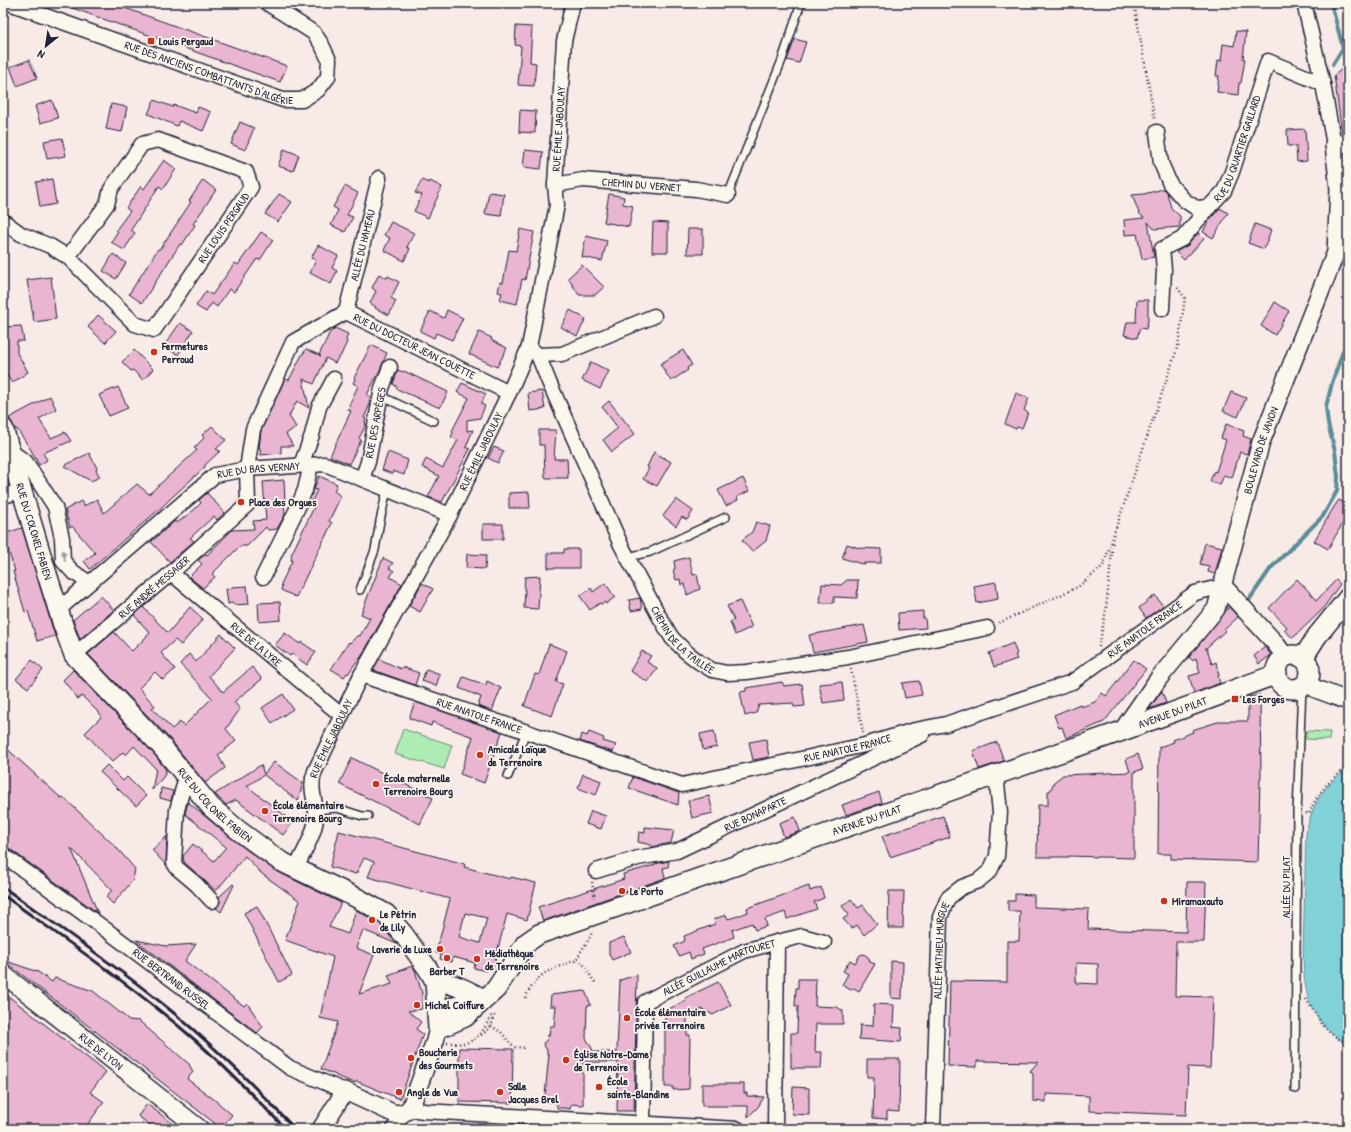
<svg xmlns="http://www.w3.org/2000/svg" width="1351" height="1132" viewBox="0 0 1351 1132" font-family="'Patrick Hand',sans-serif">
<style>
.green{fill:#adecb3;stroke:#688777}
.water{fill:#81d2d7;stroke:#5b8c99}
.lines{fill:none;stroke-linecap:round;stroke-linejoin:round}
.stream{stroke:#5b8c99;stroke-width:4}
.building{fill:#e9b5d1;stroke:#22223b;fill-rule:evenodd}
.service-casing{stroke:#22223b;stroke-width:10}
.minor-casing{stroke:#22223b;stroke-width:17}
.tertiary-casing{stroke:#22223b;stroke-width:20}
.secondary-casing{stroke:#22223b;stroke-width:22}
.path{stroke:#22223b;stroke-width:2.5;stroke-dasharray:1 3;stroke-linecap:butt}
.service{stroke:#fbf7ec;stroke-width:7}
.minor{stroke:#fbf7ec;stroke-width:14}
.tertiary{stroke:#fbf7ec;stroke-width:17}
.secondary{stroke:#fbf7ec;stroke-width:19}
.rail{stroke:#22223b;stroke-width:3}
.oneway{fill:#99979c}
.poi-dot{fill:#c8321e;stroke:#fbf7ec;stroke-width:1.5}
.labels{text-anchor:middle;stroke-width:3.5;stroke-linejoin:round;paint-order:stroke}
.poi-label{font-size:11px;font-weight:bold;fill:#22223b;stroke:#fbf7ec;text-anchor:start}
.street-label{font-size:11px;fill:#22223b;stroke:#fbf7ec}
</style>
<rect width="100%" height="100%" fill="#f7eae7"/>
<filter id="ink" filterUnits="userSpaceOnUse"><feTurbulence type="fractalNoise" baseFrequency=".025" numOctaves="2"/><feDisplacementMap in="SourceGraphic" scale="8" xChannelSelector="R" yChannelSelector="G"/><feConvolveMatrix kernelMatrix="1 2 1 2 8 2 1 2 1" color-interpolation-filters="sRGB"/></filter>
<g filter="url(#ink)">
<path class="green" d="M403 729 452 745 444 769 395 754Z
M1306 731 1330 732 1329 740 1306 739Z"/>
<path class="water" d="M1348 769V1044C1296 1017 1303 966 1304 917 1305 889 1305 861 1306 834 1312 804 1323 785 1348 769Z"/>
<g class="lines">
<path class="stream" d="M1331 3 1343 48 1333 64
M1249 600 1271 568 1323 516 1337 491 1338 477 1335 451 1328 424 1326 407 1332 383 1348 337"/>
</g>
<path class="building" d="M62 3H111L287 66 280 82 61 4Z
M516 26 532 27 530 62 536 63 534 86 518 85 521 46 515 45Z
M1236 31 1246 32 1243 59H1245L1241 83H1239L1238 95 1217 92 1219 76H1216L1218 60 1221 61 1223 44 1234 46Z
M795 39 806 42 799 63 787 60Z
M29 60 37 78 17 86 10 67Z
M1348 65V133L1342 134 1334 75Z
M52 100 58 118 40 123 35 106Z
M154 100 173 107 174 105 196 113 198 107 211 112 203 131 179 121 177 126 148 114Z
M111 104 127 107 122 132 106 129Z
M520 110 536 111 535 133 519 132Z
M240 122 254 128 245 150 231 144Z
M1305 129 1307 161 1297 162 1296 146H1288L1287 130Z
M62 138 66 156 47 159 44 141Z
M284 149 299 155 293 171 278 166Z
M525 150 543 152 541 169 523 167Z
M164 160 176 169 163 189 159 186 131 230 135 233 124 250 111 242 118 231 116 230 130 211 126 208 141 186 144 189Z
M52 179 56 204 40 207 36 182Z
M203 180 216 190 193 224 195 225 182 245 180 244 142 303 129 294 158 249H160L191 202 189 201Z
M422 180 429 183 430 181 442 187 428 218 414 211 422 195 415 193Z
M345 186 358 193 347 215 353 217 345 232 331 225 338 210 333 207Z
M1163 189 1167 193 1171 208 1180 216V227L1154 229 1148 222 1154 257 1142 259 1137 234 1125 235 1124 220 1144 218 1139 213 1132 195 1144 194Z
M489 192 504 194 501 216 485 214Z
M279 194 292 202 278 222 265 214Z
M609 194 624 197 623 204 633 206 629 227 604 222Z
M1220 208 1228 213 1213 238 1203 232 1208 222Z
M391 222 414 233 407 247 410 249 404 261 384 250 390 238 384 235Z
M653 222 668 223V252H652Z
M1255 224 1271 230 1264 249 1248 243Z
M520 229 534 232 525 280 522 279 517 304 500 300 502 293 498 292 500 282 503 283 509 250 516 251Z
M688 229H703V254H687Z
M261 232 273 240 260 260 257 259 234 292 229 289 217 307 212 303 206 312 196 306 206 291 212 295 235 263 238 265Z
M1198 233 1204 239 1184 260 1176 252 1188 245Z
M586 236 607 241 602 261 582 257Z
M318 245 338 256 332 268 337 271 331 284 310 273 316 260 311 258Z
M113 254 126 263 116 279 103 271Z
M582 265 604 287 595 295H579L568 278Z
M379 274 387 278 388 276 399 282 391 298 396 301 389 315 375 308 376 307 370 303 376 291 372 288Z
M51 277 56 319 34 322 27 280Z
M1137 300H1148V321L1146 329 1140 328 1137 338 1124 335 1127 322H1136Z
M1275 302 1289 311 1275 335 1261 326Z
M447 310 463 318 452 340 436 333 434 338 420 331 430 311 444 318Z
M570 310 586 319 577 336 561 327Z
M98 315 116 331 105 343 88 327Z
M180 323 193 331 178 355 164 346Z
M21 326 24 341H17V353L28 372 12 383 3 369V336L6 337 5 327Z
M335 328 348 334 346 340 347 342 340 357 338 358 335 363 326 358 314 384 303 379 309 408 297 401 289 416 296 427 286 434 293 446H281V453L261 455 260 448H259L261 431 285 379 289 380 303 353H304L306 349 321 356 319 355 330 332 332 331Z
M479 332 492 338 491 340 507 348 497 367 469 354Z
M371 345 387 353 377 377H376L367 395 371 397 369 401 370 404 364 418 366 419 365 422 366 425 359 438 361 440 349 464 330 456 351 411 348 410 350 406 349 405 358 386 353 383 355 379 354 378Z
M134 350 153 369 143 380 133 370 131 371 122 362Z
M683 350 692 365 687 368 688 370 671 381 660 364Z
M591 362 609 371 600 389 582 380Z
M398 370 403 372 404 371 448 392 440 408 397 389 396 386 393 384Z
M462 383 486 394 481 404 485 406 480 418 467 420V431L473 430 466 447 470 449 442 502 428 497 439 476 422 467 426 459 443 468 458 440 451 437 453 433 452 431 469 398 457 392Z
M118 387 128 408 109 416 99 395Z
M542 391 545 409 530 411 528 393Z
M1231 392 1246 398 1238 417 1223 411Z
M1016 393 1029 398 1024 410 1028 413 1022 428 1017 427 1016 429 1005 424Z
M50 396 56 409 39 419 51 438 65 432 71 441 43 453 47 460 39 465 31 450 17 429 16 430 9 418Z
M609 401 635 434 612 452 603 440 618 428 602 407Z
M1226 424 1244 431 1243 436 1251 439 1247 454 1240 452 1232 478 1224 475 1220 485 1210 481 1214 471 1216 472 1226 440 1221 438Z
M212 426 226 440 216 449 220 451 205 465V467L170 499 163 506 90 569 84 561 95 553 72 526 70 528 65 510 81 501 84 506 97 499 104 513 137 484 149 494 197 450 194 448 204 438 202 435Z
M539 430H556L554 459H567L568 478H545L544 445H539Z
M494 447 504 451 498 463 488 458Z
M388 452 408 460 404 475 393 471V474L382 470Z
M654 452 671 462 657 486 643 479 649 468 647 467Z
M89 453 97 468 96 470 100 477 91 481 64 466Z
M319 476 337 484 334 491 341 496 329 521 332 523 296 597 281 590 282 587 281 584 292 561 291 560 292 557 291 555 315 505 311 503 317 490 314 489Z
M743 478 749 491 737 497 738 500 726 506 718 490Z
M284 480 285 502H284L285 515 277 529 268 530 266 527 247 546H240L212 574 215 577 203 588 189 577 202 564 198 560 206 554 207 555 232 530 254 529 253 521 266 520 263 482Z
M529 492 530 508H509V493Z
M207 493 225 513 217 520 214 516 190 538 194 541 170 562 151 542 175 521 177 523 194 510 201 503 199 500Z
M676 499 693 511 687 520 682 517 676 526 663 516Z
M1339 500 1348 505V514L1328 549 1314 541 1334 507Z
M756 522 770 526 766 541 752 552 742 540 752 532Z
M483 524H503V539H483Z
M22 528 55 636 37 641 28 611 25 612 19 592 13 571H15L3 534Z
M1205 543 1222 547 1215 574 1208 572 1209 566 1200 564Z
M847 544 859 548 881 549V563H864L865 565 842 558Z
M564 549H579V568H548V553H564Z
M467 554 486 555 485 569 466 568Z
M689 557 693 575 697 574 700 589 687 595 685 584 681 585 680 579 676 580 673 570 675 569 674 561Z
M383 558 393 563 389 568 394 571 390 577 402 584 360 659 359 658 348 674 347 673 344 677 331 669 349 642 350 643 358 635 360 636 370 618 361 614Z
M540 576 538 609 524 608 525 590H524L525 577Z
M1297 579 1317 600 1336 580 1340 584 1322 610 1293 638 1284 630 1287 627 1269 608Z
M847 580H858L857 598 834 597V603H820L822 584 841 585Z
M996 582 998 599 977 603 974 586Z
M422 583 433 589 420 612 409 606Z
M605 583 615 597 606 604 605 602 602 604 600 603 590 610 580 596 591 588 593 592Z
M247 586 249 604 234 605 232 603 228 604 226 589H230L232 587Z
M1155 595 1163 606 1146 618 1139 608Z
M101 596 114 610 80 639 73 620Z
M640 598 642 609 631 611 629 600Z
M740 601 752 627 735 635 730 622 734 620 727 606Z
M280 602 281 620 259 622 258 603Z
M143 607 168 633 190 607 203 619 181 645 175 640 161 653 175 669 163 680 155 672 139 688 155 706 152 708 172 729 180 722 184 726 212 698 180 664 189 654 196 662 221 634 235 648 209 676 223 692 252 667 262 679 234 702 240 709 226 729 236 741 218 755 225 768 205 783 170 739 88 654 114 632 132 651 150 633 134 615Z
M1229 607 1238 617 1224 630 1225 631 1205 649H1207L1212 664 1216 662 1219 676H1218L1220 683 1194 693 1189 676 1200 673 1196 658 1193 661 1189 657Z
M923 611V618H925L926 628 899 630 898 613Z
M864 625 868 642 813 652 809 635Z
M285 633 300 644 301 642 316 652 307 665 292 654 290 656 275 645Z
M1013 643 1017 654 1015 655 1017 659 994 667 989 653Z
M549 644 567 651 556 682 563 684 552 716 524 706 535 674 539 675Z
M1265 647 1271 655 1259 664 1254 656Z
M642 651 651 656 647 662 657 668 648 682 630 671Z
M379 659 401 669 402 667 419 673 415 685 373 670Z
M32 660 43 670 28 688 16 679Z
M1134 660 1146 669 1104 722 1066 738 1062 727 1059 728 1054 715 1080 704 1081 707 1095 702 1102 693 1106 696Z
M426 669 440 674 436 686 422 681Z
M73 670 154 754 166 770 164 776 152 790 156 769 134 746 126 755 123 752 112 762 85 733 102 716 82 696 78 699 63 680Z
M463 677 486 685 487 681 501 688 492 711 478 706 481 697 459 688Z
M919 681 922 695 905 698 902 683Z
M782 682 784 686 802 684 805 706 794 707 793 703 759 705 756 713 745 716 740 692 746 691V688Z
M842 682 844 700 823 703 819 684Z
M1162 691 1166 703 1149 709Z
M283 694 293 709 272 723 262 708Z
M1260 695 1261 778H1260L1258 862 1171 859V854H1158L1159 747 1174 742 1173 740 1193 732 1192 730 1195 729 1221 721H1248V697Z
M415 702 502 732 484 783 460 774 473 737 432 722 431 726 409 718Z
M714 731 717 747 703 750 700 734Z
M589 732 604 738 603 741 616 745 613 752 580 741 582 734 587 736Z
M766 739 769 757 753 760 749 742Z
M997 742 1004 761 979 769 973 751Z
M3 745 61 798 63 797 116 847 135 869 133 880 113 904 106 897 112 890 71 848 98 913 3 844Z
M1138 754 1143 769 1134 772V858L1069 856V857H1037L1038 805H1048V791H1050L1054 782 1063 775 1130 772 1126 759Z
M352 758 433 798 420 824 339 784Z
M274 762 303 783 298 801 264 775 247 786 293 822 283 835 236 800 226 805 215 794 261 765 264 774Z
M107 765 123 781 127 777 146 796 136 806 100 772Z
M583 774 601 781 596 795 578 788Z
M633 777 679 793 678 805 629 788Z
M161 788 173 791 171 801 160 798Z
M879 792 882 803 846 815 842 805Z
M709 796 713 813 692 818 688 801Z
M188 802 231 838 274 870 341 903 329 927 348 934 356 910 379 923 395 942 397 944 363 930 356 948 374 955 359 994 392 984 388 975 412 966 415 970 422 993V1009L408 1011 421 1022 416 1029 423 1034 400 1099 356 1081 355 1083 336 1076V1075L321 1069 338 1022 320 1018 333 957 285 940 300 901 262 874 245 856 216 891 184 862 183 856 193 844 214 861 226 847 185 814Z
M591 811 606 816 601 829 586 824Z
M943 816 950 837 890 857 882 836Z
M795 817 800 831 784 837 779 823Z
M645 827 674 830 671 843 651 847V845L638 842 639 832 645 833Z
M339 831 465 864 464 867 510 879 511 877 536 883 527 920 507 914 493 968 487 966 486 971 474 968 475 963 453 957 452 962 440 959 441 954 436 953 450 899 368 877 374 862 364 858 356 874 330 867ZM465 913 487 918 480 943 459 937Z
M167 836 166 863V865L152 850Z
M669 861 668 867 663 868 665 878 543 921 538 907 624 879 623 874 655 865 654 864Z
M1187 882H1206L1204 942H1176L1175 996 1213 997 1210 1068 1188 1067 1186 1115 1089 1111V1096L1046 1094V1102L1033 1101V1074L1030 1071 1038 1062 977 1061V1067L948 1066 950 981 1007 982V941H1019L1020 911H1008V901H1015V894L1034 895V907L1089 909 1088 929 1186 932ZM1076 963 1098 964V984L1076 983Z
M233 884 234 885 221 912 216 908 220 903 219 897Z
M809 886 810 891 821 887 824 898 814 902 817 909 787 919 785 912 765 919 767 926 755 930 752 923 732 930 734 937 702 949 704 954 691 959 689 952 679 956 674 946 685 941 684 936 715 924 714 919 726 915 728 919 738 916 748 912 747 908Z
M889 891H904L903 928H888Z
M851 899 858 908 863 905 877 924 864 935 857 925 852 929 843 919 849 915 842 906Z
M257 906 292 975 279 982 244 913Z
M624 937 631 952 612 960 609 954V943Z
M136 940 166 946 196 944 185 961 244 1006 247 1003 263 1027 257 1033Z
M864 954 869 958 870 962 875 964 859 991 854 988 851 990 842 985 848 974 843 971 850 960 855 963 860 955Z
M891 961 903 962 902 999 891 998Z
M9 962 38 972 52 982 55 978 93 991 129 1020 139 1021 189 1064 193 1072 187 1079 215 1100 232 1115 221 1128 8 964Z
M637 975 634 1111H617L618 1062H583V1105L571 1104 570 1109 564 1108H557V1103L546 1102 545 1095 549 1054H547V1050L544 1046 543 1043 547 1040 548 1035 549 1036 550 1027 551 1026H554L556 1006H550L551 995 585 991 591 1005 587 1006 586 1038 594 1052H617L620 980Z
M798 979H816L815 1006 837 1007 843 1011V1024H816L815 1052H822L821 1068H791V1033H797L798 1006H795L796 988H798Z
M718 982 731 1005 713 1015 702 1009 687 1018V1035H690L689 1089 673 1090V1087H665V1011L686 1000 685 998Z
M3 992 106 1072 90 1092 104 1102 84 1129H3Z
M874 1004 894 1005 893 1027 902 1028 901 1042 859 1039 860 1025 873 1026Z
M459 1048 513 1049 512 1103 459 1102Z
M867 1059H900L899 1112 887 1111V1119L873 1118 874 1077H867Z
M702 1084H744V1093H747V1096L764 1097 758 1107 748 1117V1106H702Z
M793 1087 809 1088V1115L792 1114Z
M147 1104 180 1129H155L138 1116Z"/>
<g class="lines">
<defs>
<path id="service" d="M728 195 782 60 801 3
M381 396 434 421
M628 557 650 552 726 517
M360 590 375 550 380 521 387 490
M508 776 526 732
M316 810 337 808 362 816H368
M1295 1089 1297 813 1302 686"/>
<g id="minor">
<path id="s1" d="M9 3 283 100H302L318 90 328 77 329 60 322 45 314 33 267 3"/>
<path d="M1304 3 1323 84"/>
<path id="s2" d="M1157 132 1161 163 1170 184 1184 200 1196 208 1209 207 1224 191 1232 172 1268 61 1323 84 1334 145"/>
<path id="s3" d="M555 185 583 180 696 189 728 195"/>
<path id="s4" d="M3 221 21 234 50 246 68 257 135 324 154 330 251 187 246 172 158 140 142 144 111 189 107 204 68 257"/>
<path d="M1162 309 1164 269 1162 249 1182 239 1209 207"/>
<path id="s5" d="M346 312 379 178"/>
<path id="s6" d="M529 347 538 355 549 382 621 545 659 616 672 638 685 651 699 662 712 670 727 673 747 672 848 657 987 628"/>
<path d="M538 355 562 354 654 316"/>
<path d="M10 451 26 462 55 507 62 538 63 561 72 571 89 583"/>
<path d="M301 465 312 435 319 407 334 379"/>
<path id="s7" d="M362 479 368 462 382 388 390 367"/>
<path d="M3 496 21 491"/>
<path id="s8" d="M171 573 341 715"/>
<path d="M263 577 298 507 305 490 311 465"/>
<path id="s9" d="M58 610 215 475 247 469 325 464 450 515"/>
<path id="s10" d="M74 655 171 573 248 504 247 469 253 429 293 342 346 312 509 393"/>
<path id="s11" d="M361 675 682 785 865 745 915 730 946 724 1072 682 1195 593 1223 586"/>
<path d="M186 777 177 810 174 863 177 868 196 884 212 901"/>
<path id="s12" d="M3 855 105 929 290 1068 345 1091"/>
<path id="s13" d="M296 868C303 853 314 836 316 819 317 801 308 789 315 771L361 675 450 515 509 393 529 347 557 205 555 185 564 41 573 3"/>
<path id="s14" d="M596 871 638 858 677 851 922 735"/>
<path d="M777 942 802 936 824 942"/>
<path d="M410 1109 424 1111 738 1129"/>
<path id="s15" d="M643 1124 645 1002 744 951 777 942 775 1129"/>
<path d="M394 1129 403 1113"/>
<path id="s16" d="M933 1129 940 917 948 898 962 887 978 881 990 871 997 856 1000 812 996 775"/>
</g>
<g id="tertiary">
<path d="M1223 586 1276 644 1285 657"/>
<path d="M1306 682 1316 689 1348 701"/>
<path id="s17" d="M1122 731 1159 678 1216 609 1261 442 1336 252 1339 189 1334 145 1348 143"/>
<path id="s18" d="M3 974 200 1129"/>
<path d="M437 1010 483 999"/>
<path d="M321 1129 345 1091 395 1114 403 1113 410 1109 435 1041 438 1028"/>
</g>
<g id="secondary">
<path id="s19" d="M3 428 42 558 63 625 74 655 162 747 211 807 238 830 280 861 357 898 386 914 404 935 428 969 435 981 438 1028 449 1024 465 1017 496 989 526 943 539 934 1122 731 1277 674"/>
<circle cx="1293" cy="672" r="17"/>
<path d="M1303 658 1317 636 1348 598"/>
<path d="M435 981C453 983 467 990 483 999"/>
</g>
</defs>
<use href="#service" class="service-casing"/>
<use href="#minor" class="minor-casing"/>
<use href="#tertiary" class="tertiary-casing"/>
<use href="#secondary" class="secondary-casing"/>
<path class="path" d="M1134 3 1155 121
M999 623 1078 587 1103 566 1178 346 1185 298 1176 286
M1099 647 1106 609 1113 541
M851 669 863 733
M1306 813 1309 814C1317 793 1330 779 1348 767
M592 882 594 893V898
M577 960C587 964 588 975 596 983
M525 998C538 971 552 969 577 960 580 950 591 939 592 931
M1306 999 1322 1024 1330 1033 1348 1045
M491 1026 501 1032 510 1043 515 1047 525 1048
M481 1035C491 1029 493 1023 495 1012
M447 1043C453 1043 459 1044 464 1043 479 1041 486 1026 492 1014"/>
<use href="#service" class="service"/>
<use href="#minor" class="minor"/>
<use href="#tertiary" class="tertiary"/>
<use href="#secondary" class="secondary"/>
<path class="rail" d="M3 887C57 926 113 963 164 1005 210 1042 252 1083 292 1126
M3 895C68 942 134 987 195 1040 227 1068 256 1099 286 1129"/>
</g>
<defs><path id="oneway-solid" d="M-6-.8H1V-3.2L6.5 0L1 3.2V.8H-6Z"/></defs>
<use class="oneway" href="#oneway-solid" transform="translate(64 556) rotate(-101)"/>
</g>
<g class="poi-dot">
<rect x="147" y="37" width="8" height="8" rx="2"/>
<circle cx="154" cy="352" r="4"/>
<circle cx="241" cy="502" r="4"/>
<rect x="1231" y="695" width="8" height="8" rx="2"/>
<circle cx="480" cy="755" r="4"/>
<circle cx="376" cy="784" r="4"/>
<circle cx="265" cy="811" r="4"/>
<circle cx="622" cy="891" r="4"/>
<circle cx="1164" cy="901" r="4"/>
<circle cx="372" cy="920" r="4"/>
<circle cx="440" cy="949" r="4"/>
<circle cx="447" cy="958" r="4"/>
<circle cx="477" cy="959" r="4"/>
<circle cx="417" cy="1005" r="4"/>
<circle cx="627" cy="1018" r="4"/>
<circle cx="411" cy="1058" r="4"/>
<circle cx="566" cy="1060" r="4"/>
<circle cx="599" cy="1087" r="4"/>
<circle cx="399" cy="1092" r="4"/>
<circle cx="500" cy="1092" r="4"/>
</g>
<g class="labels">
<g class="poi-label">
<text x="159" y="45">Louis Pergaud</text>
<text x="162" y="350">Fermetures<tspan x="162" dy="13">Perroud</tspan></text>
<text x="249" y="506">Place des Orgues</text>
<text x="1243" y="703">Les Forges</text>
<text x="488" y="753">Amicale Laïque<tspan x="488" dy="13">de Terrenoire</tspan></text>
<text x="384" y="782">École maternelle<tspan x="384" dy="13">Terrenoire Bourg</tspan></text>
<text x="273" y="809">École élémentaire<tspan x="273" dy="13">Terrenoire Bourg</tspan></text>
<text x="630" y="895">Le Porto</text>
<text x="1172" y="905">Miramaxauto</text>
<text x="380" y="918">Le Pétrin<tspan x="380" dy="13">de Lily</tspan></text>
<text x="432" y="953" text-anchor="end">Laverie de Luxe</text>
<text x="485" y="957">Médiathèque<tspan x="485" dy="13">de Terrenoire</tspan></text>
<text x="447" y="975" text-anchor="middle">Barber T</text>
<text x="425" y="1009">Michel Coiffure</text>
<text x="635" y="1016">École élémentaire<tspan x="635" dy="13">privée Terrenoire</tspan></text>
<text x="419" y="1056">Boucherie<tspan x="419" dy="13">des Gourmets</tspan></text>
<text x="574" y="1058">Église Notre-Dame<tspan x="574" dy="13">de Terrenoire</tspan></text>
<text x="607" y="1085">École<tspan x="607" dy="13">sainte-Blandine</tspan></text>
<text x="508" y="1090">Salle<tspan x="508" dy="13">Jacques Brel</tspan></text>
<text x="407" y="1096">Angle de Vue</text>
</g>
<g class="street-label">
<text dy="4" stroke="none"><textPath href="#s1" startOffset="212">RUE DES ANCIENS COMBATTANTS D'ALGÉRIE</textPath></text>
<text dy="4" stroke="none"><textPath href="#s13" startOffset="798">RUE ÉMILE JABOULAY</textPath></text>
<text dy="4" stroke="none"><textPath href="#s2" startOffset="169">RUE DU QUARTIER GAILLARD</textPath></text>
<text dy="4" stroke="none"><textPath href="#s3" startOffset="87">CHEMIN DU VERNET</textPath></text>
<text dy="4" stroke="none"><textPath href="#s4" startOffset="313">RUE LOUIS PERGAUD</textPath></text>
<text dy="4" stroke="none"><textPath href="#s5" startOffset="69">ALLÉE DU HAMEAU</textPath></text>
<text dy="4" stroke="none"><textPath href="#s10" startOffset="539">RUE DU DOCTEUR JEAN COUETTE</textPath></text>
<text dy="4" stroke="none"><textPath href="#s7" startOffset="58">RUE DES ARPÈGES</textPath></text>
<text dy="4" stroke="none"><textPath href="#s17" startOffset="319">BOULEVARD DE JANON</textPath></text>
<text dy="4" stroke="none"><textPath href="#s13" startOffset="462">RUE ÉMILE JABOULAY</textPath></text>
<text dy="4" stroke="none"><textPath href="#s9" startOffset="251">RUE DU BAS VERNAY</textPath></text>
<text dy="4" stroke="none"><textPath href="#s19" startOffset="108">RUE DU COLONEL FABIEN</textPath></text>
<text dy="4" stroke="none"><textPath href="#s10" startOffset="105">RUE ANDRÉ MESSAGER</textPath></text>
<text dy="4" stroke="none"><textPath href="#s11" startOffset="833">RUE ANATOLE FRANCE</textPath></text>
<text dy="4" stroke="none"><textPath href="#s6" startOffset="334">CHEMIN DE LA TAILLÉE</textPath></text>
<text dy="4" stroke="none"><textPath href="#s8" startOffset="111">RUE DE LA LYRE</textPath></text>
<text dy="4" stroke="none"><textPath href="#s19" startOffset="1592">AVENUE DU PILAT</textPath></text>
<text dy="4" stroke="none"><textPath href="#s11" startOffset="125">RUE ANATOLE FRANCE</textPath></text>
<text dy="4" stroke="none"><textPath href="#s13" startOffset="138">RUE ÉMILE JABOULAY</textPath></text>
<text dy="4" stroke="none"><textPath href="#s11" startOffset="509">RUE ANATOLE FRANCE</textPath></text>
<text dy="4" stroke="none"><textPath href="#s19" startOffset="444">RUE DU COLONEL FABIEN</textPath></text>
<text dy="4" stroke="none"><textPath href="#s14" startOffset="170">RUE BONAPARTE</textPath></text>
<text dy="4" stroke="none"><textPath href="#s19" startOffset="1268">AVENUE DU PILAT</textPath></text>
<text transform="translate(1286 887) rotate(-90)" y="4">ALLÉE DU PILAT</text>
<text dy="4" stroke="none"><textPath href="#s16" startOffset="179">ALLÉE MATHIEU MURGUE</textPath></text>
<text dy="4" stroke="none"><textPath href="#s15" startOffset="204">ALLÉE GUILLAUME MARTOURET</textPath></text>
<text dy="4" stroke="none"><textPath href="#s12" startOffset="209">RUE BERTRAND RUSSEL</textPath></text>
<text dy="4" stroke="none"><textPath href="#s18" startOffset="125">RUE DE LYON</textPath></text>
</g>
</g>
<rect width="1351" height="1132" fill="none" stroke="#fbf7ec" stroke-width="16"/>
<rect x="8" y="8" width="1335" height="1116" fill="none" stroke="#22223b" stroke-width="1.5" filter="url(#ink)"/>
<g transform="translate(46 46) rotate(210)" stroke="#fbf7ec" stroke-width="3" paint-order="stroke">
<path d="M0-3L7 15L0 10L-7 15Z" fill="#22223b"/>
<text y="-6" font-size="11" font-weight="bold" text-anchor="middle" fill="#22223b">N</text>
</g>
</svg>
